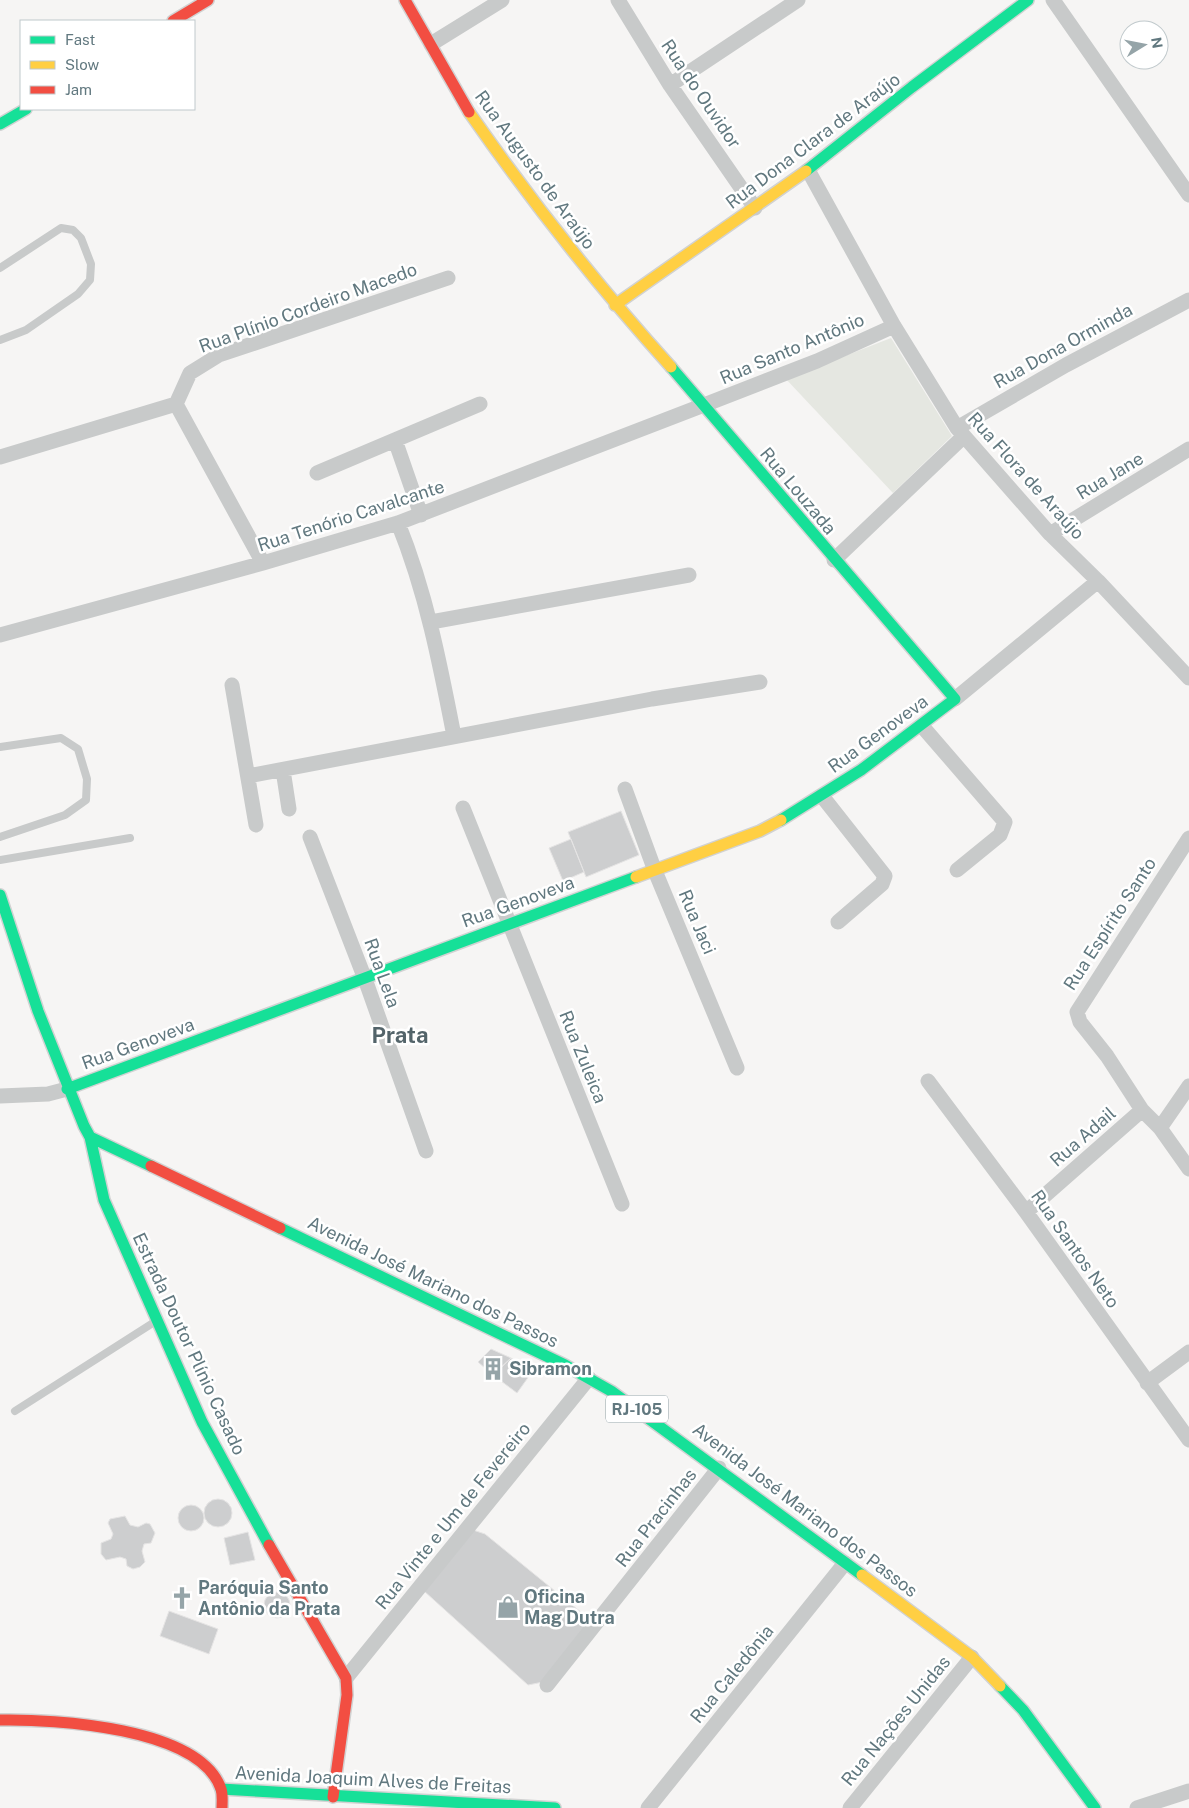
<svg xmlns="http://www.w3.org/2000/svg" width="1189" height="1808" viewBox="0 0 1189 1808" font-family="'Public Sans',sans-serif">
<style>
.green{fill:#e5e7e1}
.building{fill:#cdcecf;stroke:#e5e4e4}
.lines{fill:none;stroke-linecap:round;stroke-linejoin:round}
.fast-casing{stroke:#d1d2d2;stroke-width:14}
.slow-casing{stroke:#d1d2d2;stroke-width:14}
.jam-casing{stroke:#d1d2d2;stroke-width:14}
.lane{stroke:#c8caca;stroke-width:8}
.street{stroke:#c8caca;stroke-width:15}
.fast{stroke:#16e098;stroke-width:11}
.slow{stroke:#ffcf43;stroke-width:11}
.jam{stroke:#f24e42;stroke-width:11}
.labels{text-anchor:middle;stroke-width:5;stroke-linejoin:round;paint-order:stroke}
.shield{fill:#fff;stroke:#90a0a5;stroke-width:1}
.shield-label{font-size:16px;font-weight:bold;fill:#61787f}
.street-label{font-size:18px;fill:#61787f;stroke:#fff}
.poi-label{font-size:18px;font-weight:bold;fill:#61787f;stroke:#fff;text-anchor:start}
.district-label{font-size:22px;font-weight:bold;fill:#53646a;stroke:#fff}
</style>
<rect width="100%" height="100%" fill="#f6f5f4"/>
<path class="green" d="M891 338 952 436 893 493 786 379Z"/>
<path class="building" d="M621 811 639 855 586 877 568 832Z
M571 839 584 872 563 881 549 848Z
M491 1349 511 1358 493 1375 478 1362Z
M511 1358 532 1372 517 1393 493 1375Z
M204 1513a14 14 0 1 1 28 0a14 14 0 1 1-28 0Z
M178 1518a13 13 0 1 1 26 0a13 13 0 1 1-26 0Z
M125 1516 130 1525 138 1527 146 1523 150 1524 155 1533 151 1543 144 1544 142 1551 145 1562 140 1567 133 1569 127 1566 126 1559 120 1557 106 1560 101 1554V1543L111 1539 113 1534 108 1523 110 1519Z
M473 1530 485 1534 593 1622 543 1682 528 1685 424 1591Z
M248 1532 255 1560 230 1565 224 1538Z
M264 1605a13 13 0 1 1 26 0a13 13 0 1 1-26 0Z
M169 1611 218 1629 209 1654 160 1636Z"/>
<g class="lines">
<defs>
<path id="fast" d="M0 124 26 109
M806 171 912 87 1028 0
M671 367 955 699 861 770 781 820
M0 895 38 1011 84 1126 90 1137 151 1166
M67 1089 636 877
M90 1137 104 1200 202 1422 269 1545
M280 1228 565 1365 611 1391 862 1575
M1000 1686 1023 1710 1095 1808
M221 1789 555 1808"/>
<path id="slow" d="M469 112C531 201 598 286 671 367
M615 305 806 171
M636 877 760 831 781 820
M862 1575 972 1657 1000 1686"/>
<path id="jam" d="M405 0 469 112
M173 21 208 0
M151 1166 280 1228
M269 1545 346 1678 347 1695 333 1797
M0 1720C54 1719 200 1727 221 1789 223 1795 222 1802 222 1808"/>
</defs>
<use href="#fast" class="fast-casing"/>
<use href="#slow" class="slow-casing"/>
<use href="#jam" class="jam-casing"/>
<path class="lane" d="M0 268 61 228 73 230 81 238 91 264 90 280 78 294 26 330 0 340
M0 747 61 738 78 749 87 779 86 800 65 815 0 837
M0 860 130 838
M15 1411 156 1321"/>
<path class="street" d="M618 0 670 85 755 208
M1053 0 1189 195
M431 44 502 0
M670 85 798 0
M808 170 894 326 957 428 1050 534 1098 581 1189 678
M176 404 263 563
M957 428 1066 365 1189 300
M395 440 421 515
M0 457 176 404 190 373 219 355 448 278
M317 473 480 404
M398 523C426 592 440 664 454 736
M1050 534 1189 449
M834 560 963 437
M431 622 689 575
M0 635 263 563 398 523 704 405 817 361 894 326
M232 685 256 825
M955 699 1098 581
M922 726 1005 822 1000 835 957 870
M283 770 289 809
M248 776 652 699 760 682
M625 789 655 871 737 1068
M822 796 885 876 882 884 838 922
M463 808 622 1204
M310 837 365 979 426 1151
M1189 838 1077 1012 1080 1022 1107 1056 1142 1110 1160 1128 1189 1169
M928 1081 1026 1212 1189 1440
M0 1096 48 1094 67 1089
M1160 1128 1189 1086
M1026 1212 1142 1110
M1147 1383 1189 1352
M346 1678 589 1378
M547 1685 719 1468
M648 1808 845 1563
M850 1808 972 1657
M1137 1808 1189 1791"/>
<use href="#fast" class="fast"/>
<use href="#slow" class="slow"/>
<use href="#jam" class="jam"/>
</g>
<defs>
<symbol id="building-bare" viewBox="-9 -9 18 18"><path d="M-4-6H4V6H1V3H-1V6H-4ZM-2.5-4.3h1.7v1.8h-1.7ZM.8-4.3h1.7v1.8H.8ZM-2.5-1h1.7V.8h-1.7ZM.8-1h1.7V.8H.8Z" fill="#95a4a8" stroke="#fff" stroke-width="2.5" paint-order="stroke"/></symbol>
<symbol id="church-bare" viewBox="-9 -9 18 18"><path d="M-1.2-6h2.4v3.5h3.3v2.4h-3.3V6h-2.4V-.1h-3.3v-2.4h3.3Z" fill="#95a4a8" stroke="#fff" stroke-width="2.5" paint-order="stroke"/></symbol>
<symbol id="shop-bare" viewBox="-9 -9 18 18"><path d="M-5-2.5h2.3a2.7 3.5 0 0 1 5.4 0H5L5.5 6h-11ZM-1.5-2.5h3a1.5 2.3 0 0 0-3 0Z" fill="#95a4a8" stroke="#fff" stroke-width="2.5" paint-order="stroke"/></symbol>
</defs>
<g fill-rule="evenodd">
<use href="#building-bare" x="477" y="1353" width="32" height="32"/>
<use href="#church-bare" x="166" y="1582" width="32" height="32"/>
<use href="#shop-bare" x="492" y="1591" width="32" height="32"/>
</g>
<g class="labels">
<rect class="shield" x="606" y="1395.5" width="62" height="27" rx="4"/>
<g class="shield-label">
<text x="637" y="1415">RJ-105</text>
</g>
<g class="street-label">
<text transform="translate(701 94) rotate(56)" y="6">Rua do Ouvidor</text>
<text transform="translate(813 141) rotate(-37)" y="6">Rua Dona Clara de Araújo</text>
<text transform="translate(535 170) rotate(54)" y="6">Rua Augusto de Araújo</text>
<text transform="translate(308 308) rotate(-20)" y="6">Rua Plínio Cordeiro Macedo</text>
<text transform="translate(1063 346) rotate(-29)" y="6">Rua Dona Orminda</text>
<text transform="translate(792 349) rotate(-23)" y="6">Rua Santo Antônio</text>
<text transform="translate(1026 476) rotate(48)" y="6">Rua Flora de Araújo</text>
<text transform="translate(1110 476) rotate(-31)" y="6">Rua Jane</text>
<text transform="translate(798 491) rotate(50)" y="6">Rua Louzada</text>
<text transform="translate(351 516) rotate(-18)" y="6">Rua Tenório Cavalcante</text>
<text transform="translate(878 734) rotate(-36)" y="6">Rua Genoveva</text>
<text transform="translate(518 902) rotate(-20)" y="6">Rua Genoveva</text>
<text transform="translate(697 922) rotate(67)" y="6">Rua Jaci</text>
<text transform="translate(1110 924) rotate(-57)" y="6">Rua Espírito Santo</text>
<text transform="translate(382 973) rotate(70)" y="6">Rua Lela</text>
<text transform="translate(138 1044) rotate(-20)" y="6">Rua Genoveva</text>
<text transform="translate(583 1057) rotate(68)" y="6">Rua Zuleica</text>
<text transform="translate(1083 1137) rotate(-41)" y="6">Rua Adail</text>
<text transform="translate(1075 1249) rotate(55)" y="6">Rua Santos Neto</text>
<text transform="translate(433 1282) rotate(26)" y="6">Avenida José Mariano dos Passos</text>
<text transform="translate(189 1344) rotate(65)" y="6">Estrada Doutor Plínio Casado</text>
<text transform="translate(805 1510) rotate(37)" y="6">Avenida José Mariano dos Passos</text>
<text transform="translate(453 1516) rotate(-51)" y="6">Rua Vinte e Um de Fevereiro</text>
<text transform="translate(656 1518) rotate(-52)" y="6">Rua Pracinhas</text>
<text transform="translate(732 1674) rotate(-51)" y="6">Rua Caledônia</text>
<text transform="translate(896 1721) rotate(-51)" y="6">Rua Nações Unidas</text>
<text transform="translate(373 1780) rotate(3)" y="6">Avenida Joaquim Alves de Freitas</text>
</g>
<g class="poi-label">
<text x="509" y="1375">Sibramon</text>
<text x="198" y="1594">Paróquia Santo<tspan x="198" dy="21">Antônio da Prata</tspan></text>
<text x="524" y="1603">Oficina<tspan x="524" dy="21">Mag Dutra</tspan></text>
</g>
<g class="district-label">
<text x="400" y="1043">Prata</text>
</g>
</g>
<rect x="20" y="20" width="175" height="90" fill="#ffffff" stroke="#c0c9cc"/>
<rect x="30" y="36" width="25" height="8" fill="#16e098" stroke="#c0c9cc"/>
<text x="65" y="45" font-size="15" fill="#61787f">Fast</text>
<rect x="30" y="61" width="25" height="8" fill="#ffcf43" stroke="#c0c9cc"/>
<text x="65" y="70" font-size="15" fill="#61787f">Slow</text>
<rect x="30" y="86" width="25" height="8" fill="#f24e42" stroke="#c0c9cc"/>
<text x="65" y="95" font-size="15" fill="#61787f">Jam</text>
<g transform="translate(1144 45) rotate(80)"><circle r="24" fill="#ffffff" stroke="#c0c9cc"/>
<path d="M0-4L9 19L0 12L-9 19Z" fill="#95a4a8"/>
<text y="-8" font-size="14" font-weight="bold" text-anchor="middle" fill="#61787f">N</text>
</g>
</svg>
